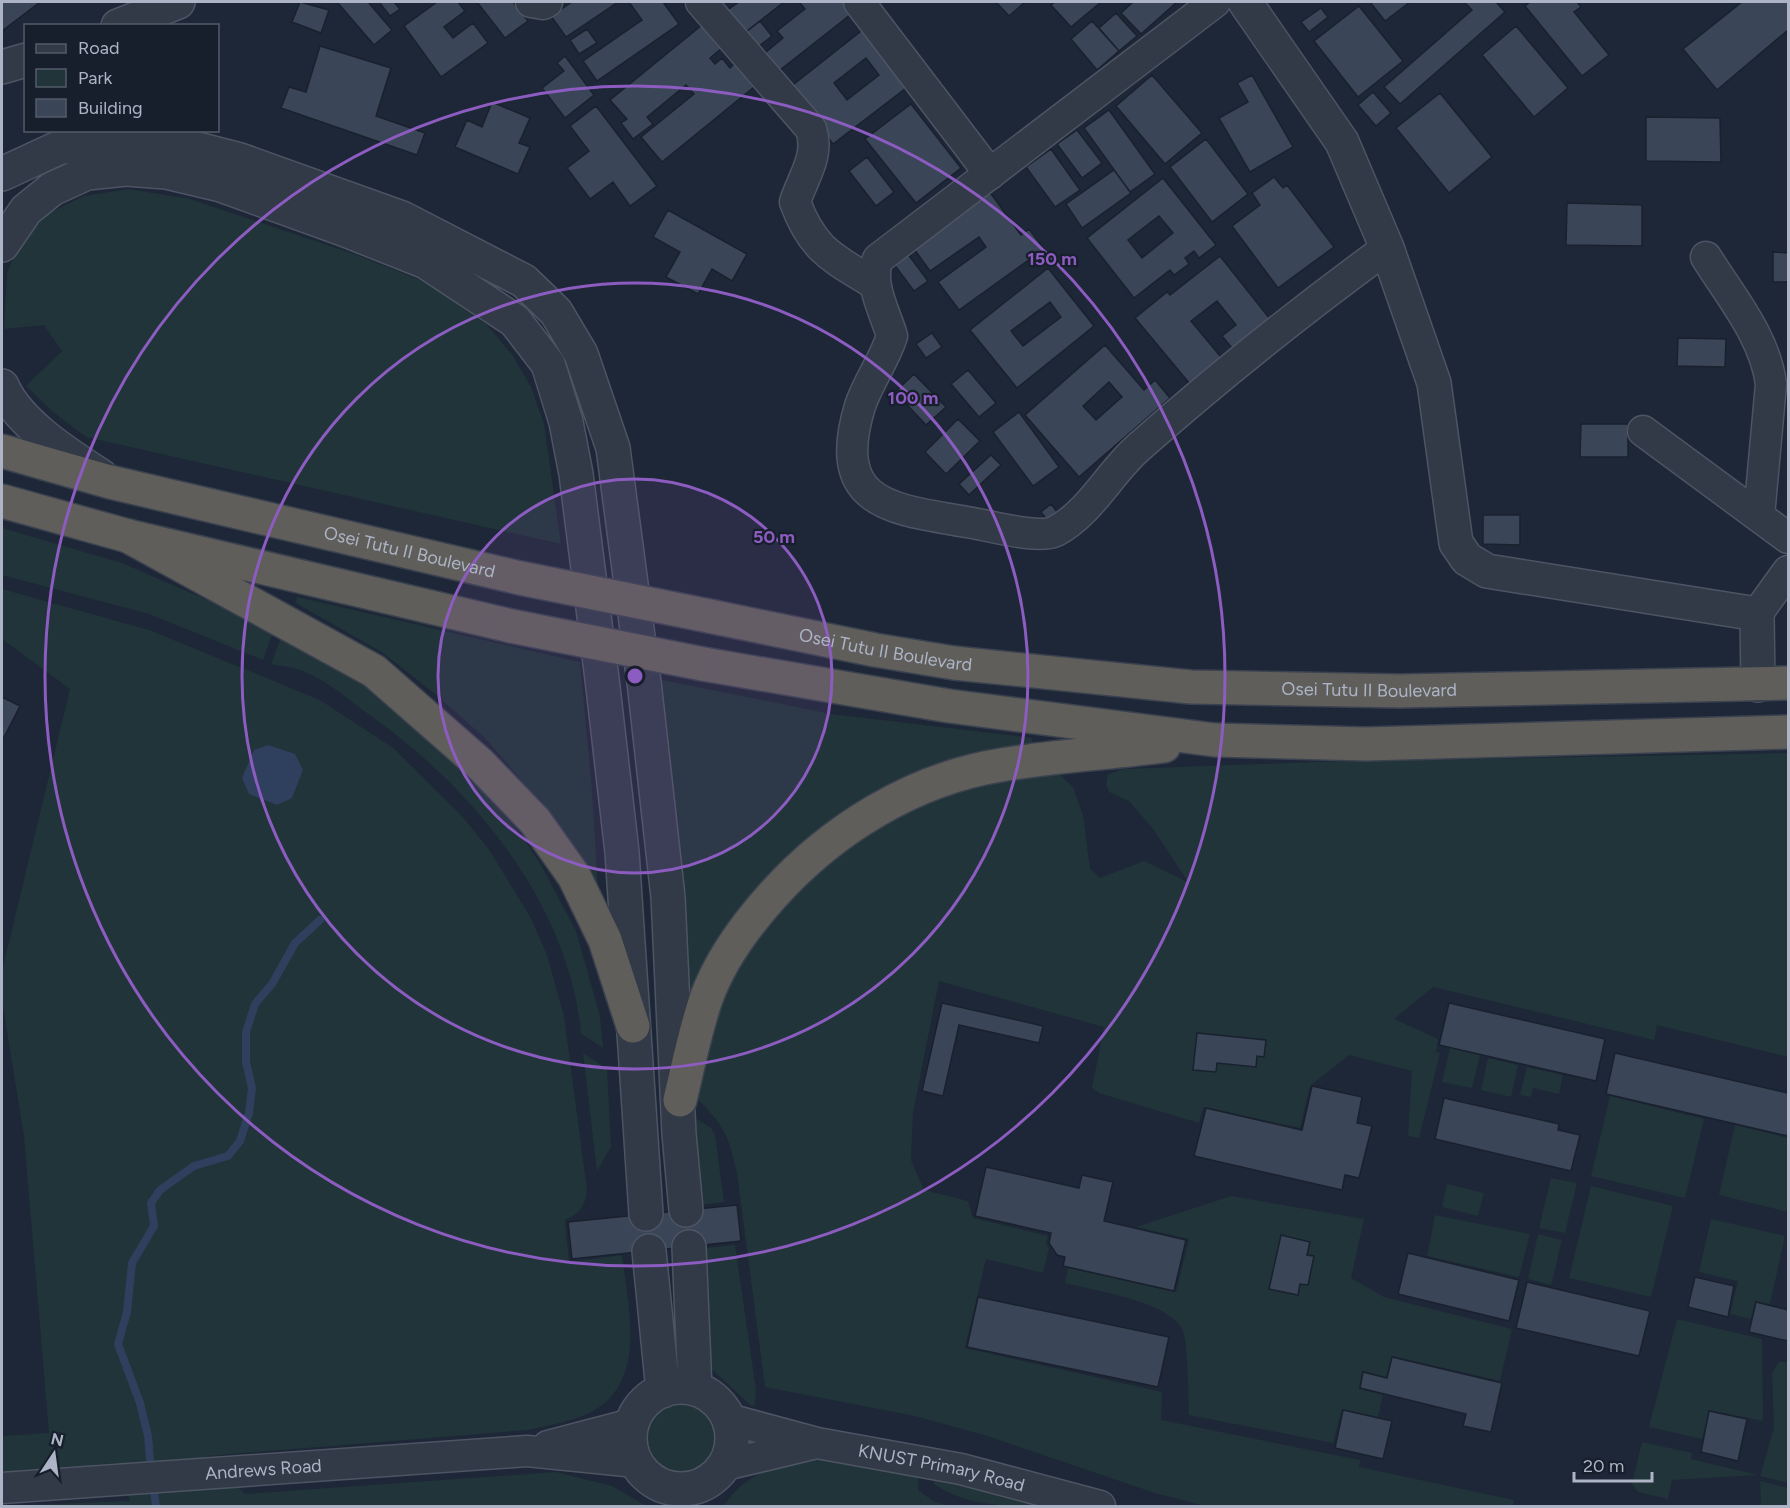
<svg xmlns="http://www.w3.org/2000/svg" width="1790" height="1508" viewBox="0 0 1790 1508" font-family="Figtree,sans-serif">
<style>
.green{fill:#203439}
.water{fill:#2f3f5e}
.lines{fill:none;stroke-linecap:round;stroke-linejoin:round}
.stream{stroke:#2f3f5e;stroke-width:8}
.building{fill:#3a4558;stroke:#1a212e;stroke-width:1.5;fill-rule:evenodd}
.minor-casing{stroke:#4d5463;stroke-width:33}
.tertiary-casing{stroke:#4d5463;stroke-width:36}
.trunk-casing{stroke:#3a414f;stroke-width:36}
.minor{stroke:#323a48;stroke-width:30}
.tertiary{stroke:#323a48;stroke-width:33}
.trunk{stroke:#5f5e5b;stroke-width:33}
.trunk-bridge-casing{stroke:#3a414f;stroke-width:36;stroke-linecap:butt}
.trunk-bridge{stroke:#5f5e5b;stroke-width:33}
.ring{fill:none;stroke:#8c5cc1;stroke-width:3}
.labels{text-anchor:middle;stroke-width:4.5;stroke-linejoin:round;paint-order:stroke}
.street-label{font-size:18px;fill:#acb4c5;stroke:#181f2c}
.centre{fill:#8c5cc1;stroke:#181f2c;stroke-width:3}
.ring-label{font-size:18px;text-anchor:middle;font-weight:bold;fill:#8c5cc1;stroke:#181f2c;stroke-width:4.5;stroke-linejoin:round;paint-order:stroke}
</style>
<rect width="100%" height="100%" fill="#1e2737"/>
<path class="green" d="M129 189 190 199 354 254 425 282 487 325 513 356 531 387 544 424 561 544 86 437 53 412 26 386 62 351 44 325 4 329 7 273 19 244 48 214 84 196Z
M2 528 122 563 274 629 263 660 149 614 2 575Z
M2 589 149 630 320 700 393 748 461 815 488 848 531 918 547 955 564 1016 587 1190C585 1207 580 1213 565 1220L569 1262 622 1255C628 1306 648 1383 591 1412 572 1422 549 1425 528 1430L207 1456 245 1494 556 1472 612 1486 646 1506H2L130 1501 117 1463 2 1472V1436L49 1433 24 1136 2 1000V971L70 689 2 639Z
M297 597 580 662 592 790 598 889 540 802 485 738 435 694 383 653 296 603Z
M281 637 367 686 465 769 522 836 541 865 576 931 600 1016 603 1048 581 1034C570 906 473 788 371 716 350 701 327 680 303 671 293 667 282 666 271 664Z
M652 678 831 714 1032 738V749L934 766 877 791 839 814 795 848 744 908 680 1036Z
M1788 753V1057L1657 1025 1654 1040 1433 987 1394 1019 1438 1039 1436 1052 1440 1053 1419 1138 1408 1136 1412 1071 1349 1055 1310 1086 1300 1128 1203 1107 1199 1123 1099 1093 1092 1088 1104 1027 939 981 913 1113 911 1160 924 1190 968 1201 973 1218 1048 1236 1046 1243 1049 1248 1043 1273 986 1259 965 1348 1162 1392 1161 1420 1360 1460 1359 1467 1514 1500 1513 1506H1205L1155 1493 984 1435 915 1416 765 1387 737 1173C727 1129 723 1126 692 1093L731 965 826 857 913 800 1035 768 1059 774 1073 787 1083 815 1090 869 1100 878 1144 861 1188 882 1154 830 1129 801 1109 792 1106 785 1108 774 1124 769 1315 762Z
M1450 1048 1480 1055 1472 1088 1442 1082Z
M583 1053 607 1069 611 1147 597 1171Z
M1488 1058 1518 1065 1511 1097 1481 1090Z
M1527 1067 1563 1075 1559 1094 1533 1088 1531 1097 1520 1095Z
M1610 1096 1704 1119 1685 1198 1591 1176Z
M689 1114 711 1128 715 1135 724 1202 692 1206Z
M1735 1125 1788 1138V1212L1719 1195Z
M1551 1178 1577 1183 1565 1233 1539 1228Z
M1447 1184 1484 1193 1478 1216 1442 1207Z
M1591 1186 1673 1206 1651 1297 1569 1278Z
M1231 1196 1364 1219 1351 1278 1384 1297 1512 1329 1500 1381 1392 1356 1386 1377 1363 1371 1359 1389 1383 1395 1378 1417 1342 1409 1333 1443 1189 1415C1188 1398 1189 1338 1181 1327 1162 1300 1096 1291 1065 1283L1068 1268 1176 1292 1189 1239 1136 1227Z
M1435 1215 1530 1234 1519 1277 1427 1256Z
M1711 1219 1785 1236 1770 1304 1755 1301 1751 1319 1730 1314 1738 1281 1699 1272Z
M1538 1234 1562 1240 1551 1285 1528 1279Z
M735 1245 756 1390 755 1405 751 1406 713 1370 703 1350 696 1249Z
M1677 1319 1762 1339 1763 1421 1709 1410 1702 1439 1649 1427Z
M1779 1362H1788V1483L1760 1476 1774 1428 1772 1373Z
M644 1438a38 38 0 1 1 76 0a38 38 0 1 1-76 0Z
M1642 1442 1692 1453 1691 1459 1758 1475 1672 1480 1668 1499 1638 1492 1632 1484Z
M813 1455 919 1471 918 1490 933 1501 948 1506H724C744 1473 779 1465 813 1455Z
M934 1474 1051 1506C1009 1506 969 1508 934 1484Z
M1760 1481 1788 1488V1506H1761Z"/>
<path class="water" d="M268 745 295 754 303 770 292 798 277 805 249 794 242 778 254 750Z"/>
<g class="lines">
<path class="stream" d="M151 1472 148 1436 140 1403 118 1344 127 1312 132 1263 154 1226 151 1203 160 1190 194 1166 228 1156 240 1141 249 1113 252 1088 246 1062V1032L255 1004 272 984 295 943 320 920
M153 1484 156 1506"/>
</g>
<path class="building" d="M2 2H40L2 31Z
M300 2 329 10 321 33 292 22Z
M337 2H368L392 30 374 45Z
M379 2H394L400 9 390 16Z
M437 2H458L465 11 444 27 453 38 473 23 488 43 441 77 404 26Z
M477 2H513L528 21 505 38Z
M572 2H618L566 37 551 16Z
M629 2H663L679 24 597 81 583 61 642 20Z
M739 2H784L743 34 726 11Z
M799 2H847L855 11 775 74 761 56 783 38 777 31 805 9Z
M996 2H1025L1009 16Z
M1055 2H1101L1071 27 1051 5Z
M1133 2H1177L1141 34 1121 13Z
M1370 2H1410L1385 21Z
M1464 2H1496L1505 12 1400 104 1384 87 1472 10Z
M1530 2H1577L1581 7 1574 12 1609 55 1582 76 1525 6Z
M1742 2H1788V30L1717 90 1683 49Z
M1359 6 1403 61 1358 97 1314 41Z
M1321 8 1328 17 1309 32 1301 22Z
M1116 13 1137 36 1119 51 1099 28Z
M760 21 772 36 758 47 746 32Z
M1092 21 1119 51 1097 70 1071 39Z
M702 25 722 48 710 58 715 64 722 58 730 68 735 63 754 87 662 162 641 137 694 94 686 85 647 117 653 124 633 139 621 123 627 119 610 100Z
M1516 26 1568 88 1534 117 1482 55Z
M865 28 910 85 833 144 789 88ZM866 58 879 75 847 100 834 83Z
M587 29 597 43 579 54 570 40Z
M320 46 391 68 376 116 425 133 417 155 281 108 289 87 306 92Z
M565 56 594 95 565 118 542 88 564 71 557 63Z
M1152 75 1202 133 1165 164 1116 106Z
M1252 75 1293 147 1250 172 1219 118 1248 102 1237 83Z
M1373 92 1391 113 1376 126 1358 105Z
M1440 93 1492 157 1449 193 1396 128Z
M492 102 530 118 519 143 530 147 518 174 455 147 467 120 482 127Z
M911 104 961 168 916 203 865 139Z
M596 106 657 186 630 206 613 182 590 199 567 168 589 151 570 126Z
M1109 110 1155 174 1130 192 1084 128Z
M1646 117 1720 118 1721 162 1646 161Z
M1077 130 1102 163 1082 178 1057 144Z
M1206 139 1248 194 1212 222 1170 167Z
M1051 149 1080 190 1055 207 1026 167Z
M867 157 894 192 876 206 849 171Z
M1114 170 1131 193 1082 228 1066 204Z
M1274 177 1283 188 1287 185 1334 247 1278 288 1232 226 1260 205 1252 193Z
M1163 178 1216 245 1199 258 1194 251 1185 258 1189 264 1174 275 1170 270 1134 298 1087 238ZM1159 216 1173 233 1142 258 1128 240Z
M989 191 1021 235 1029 229 1044 249 959 310 938 282 986 247 979 237 930 271 912 246Z
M1567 203 1642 205V246L1566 245Z
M668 210 747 254 732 281 712 269 698 294 666 277 680 252 653 237Z
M1773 252 1788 253V282H1773Z
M907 253 928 281 914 291 893 263Z
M1220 256 1270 319 1232 348 1222 336 1236 325 1217 301 1191 321 1221 357 1190 384 1135 318 1167 292 1170 295Z
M1048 268 1094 326 1017 388 970 330ZM1050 302 1061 317 1023 346 1011 331Z
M932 333 942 347 926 358 916 344Z
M1678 338 1726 339 1725 367 1677 366Z
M1105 345 1144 390 1155 380 1170 398 1079 477 1025 415ZM1109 382 1122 397 1096 420 1083 406Z
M968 370 996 403 979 417 951 384Z
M914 374 946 407 926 425 895 392Z
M1019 412 1059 467 1033 486 993 432Z
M958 419 980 441 946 474 925 452Z
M1581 424H1628V457H1580Z
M991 455 1001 465 969 495 959 484Z
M1051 504 1061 517 1051 525 1041 512Z
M1483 515H1520V545L1483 544Z
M2 697 20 706 2 741Z
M942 1003 1043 1026 1039 1043 959 1025 943 1096 922 1091Z
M1449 1003 1605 1039 1596 1081 1439 1045Z
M1197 1033 1266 1040 1264 1057 1257 1056 1256 1067 1217 1063 1216 1072 1193 1070Z
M1615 1053 1788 1093V1136L1606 1094Z
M1312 1086 1362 1097 1357 1123 1372 1126 1359 1178 1345 1175 1342 1190 1194 1156 1206 1108 1302 1130Z
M1444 1098 1559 1124 1558 1130 1580 1135 1571 1171 1435 1139Z
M986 1167 1079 1188 1082 1175 1113 1182 1104 1221 1186 1240 1174 1291 1063 1266 1065 1257 1057 1255 1049 1243 1051 1233 975 1216Z
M737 1205 741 1241 572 1259 568 1222Z
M1281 1235 1310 1242 1307 1255 1314 1256 1308 1285 1300 1284 1298 1295 1269 1289Z
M1408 1253 1519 1280 1509 1321 1398 1294Z
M1695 1277 1734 1286 1728 1317 1688 1307Z
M1527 1282 1650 1311 1639 1356 1516 1328Z
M978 1297 1169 1337 1158 1387 967 1347Z
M1756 1302 1788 1310V1341L1749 1332Z
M1392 1357 1502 1383 1491 1432 1463 1426 1466 1414 1360 1388 1363 1372 1387 1378Z
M1343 1410 1392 1421 1383 1459 1335 1448Z
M1709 1411 1747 1419 1738 1461 1701 1452Z"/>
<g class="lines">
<defs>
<g id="minor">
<path d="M531 2 543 4 547 2"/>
<path d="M701 2 811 129C820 156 803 177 795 202 813 251 833 258 875 284"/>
<path d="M859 2 990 174"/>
<path d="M1215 2 878 259C868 283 885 312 892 336 884 361 868 382 860 406 830 505 891 509 967 522 987 525 1039 540 1056 531 1091 512 1110 472 1139 447 1219 376 1301 311 1387 248"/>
<path d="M1706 257C1731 297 1765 337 1771 384L1759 516"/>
<path d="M1643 431 1788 538"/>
<path d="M1757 614 1788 571"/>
<path id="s1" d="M728 1419 817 1443 961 1469 1100 1506"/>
<path d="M548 1446 632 1424"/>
<path d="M725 1465 813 1444"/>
<path id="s2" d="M2 1488 527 1451 636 1462"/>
</g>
<path id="tertiary" d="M1245 2 1342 142 1387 248 1434 383 1456 543 1467 559 1487 571 1757 614 1758 685
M118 26 178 2
M2 67 26 60
M2 174 58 148 109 140 182 145 240 160 402 218 524 281 556 312 581 354 613 448 644 682 668 897 679 1134 686 1210
M2 245 26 210 52 189 87 173 126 169 166 172 221 185 343 229 426 262 515 321 548 364 566 422 576 474 602 679 622 852 646 1214
M2 386C18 423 67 454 101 476
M689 1247 695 1389
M649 1251 663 1391
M630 1438a51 51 0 1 1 102 0a51 51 0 1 1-102 0Z"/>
<g id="trunk">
<path id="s3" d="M2 451 110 482 520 578"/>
<path d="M2 501 128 536 511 626"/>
<path d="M128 536 374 671 480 764 535 821 574 876 605 940 633 1026"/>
<path id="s4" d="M709 616 875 650 954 663 1191 687 1400 691 1788 683"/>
<path d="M703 664 949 706 1215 740 1366 744 1788 732"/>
<path d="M680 1100C688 1067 695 1031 706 999 720 960 745 926 772 896 831 830 913 779 1001 765 1055 756 1110 753 1164 746"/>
</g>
</defs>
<use href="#minor" class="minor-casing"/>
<use href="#tertiary" class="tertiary-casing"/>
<use href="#trunk" class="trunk-casing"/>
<use href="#minor" class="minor"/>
<use href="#tertiary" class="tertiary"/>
<use href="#trunk" class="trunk"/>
<defs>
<path id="trunk-bridge" d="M520 578 709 616
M511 626 703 664"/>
</defs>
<use href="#trunk-bridge" class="trunk-bridge-casing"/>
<use href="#trunk-bridge" class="trunk-bridge"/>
</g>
<circle cx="635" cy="676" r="197" fill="#8c5cc1" fill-opacity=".12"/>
<g class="ring">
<circle cx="635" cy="676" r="197"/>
<circle cx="635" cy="676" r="393"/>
<circle cx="635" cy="676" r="590"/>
</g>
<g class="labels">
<g class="street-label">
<text dy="6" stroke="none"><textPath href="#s3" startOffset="420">Osei Tutu II Boulevard</textPath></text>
<text dy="6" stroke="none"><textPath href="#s4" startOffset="180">Osei Tutu II Boulevard</textPath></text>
<text dy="6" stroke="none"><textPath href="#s4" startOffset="666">Osei Tutu II Boulevard</textPath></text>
<text dy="6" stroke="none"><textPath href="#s1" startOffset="219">KNUST Primary Road</textPath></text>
<text dy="6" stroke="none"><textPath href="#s2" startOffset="262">Andrews Road</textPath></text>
</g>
</g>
<circle cx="635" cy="676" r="9" class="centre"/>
<g class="ring-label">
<text x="1052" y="265">150 m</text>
<text x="913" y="404">100 m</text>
<text x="774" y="543">50 m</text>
</g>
<rect width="1790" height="1508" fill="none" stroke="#acb4c5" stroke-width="6"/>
<rect x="24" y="24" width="195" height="108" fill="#181f2c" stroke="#535b69" stroke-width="1.5"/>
<rect x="36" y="44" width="30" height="9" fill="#323a48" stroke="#535b69" stroke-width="1.5"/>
<text x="78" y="54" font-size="18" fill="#acb4c5">Road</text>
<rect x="36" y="69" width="30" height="18" fill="#203439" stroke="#535b69" stroke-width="1.5"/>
<text x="78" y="84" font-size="18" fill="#acb4c5">Park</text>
<rect x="36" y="99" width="30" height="18" fill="#3a4558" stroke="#535b69" stroke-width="1.5"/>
<text x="78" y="114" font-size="18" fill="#acb4c5">Building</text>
<g transform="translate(54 1454) rotate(13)" stroke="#181f2c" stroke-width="4.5" paint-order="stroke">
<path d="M0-4.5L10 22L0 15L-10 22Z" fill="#acb4c5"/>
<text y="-9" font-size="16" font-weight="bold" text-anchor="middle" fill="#acb4c5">N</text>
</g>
<path d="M1574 1472v9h78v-9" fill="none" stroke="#acb4c5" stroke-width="3"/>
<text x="1583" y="1472" font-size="18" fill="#acb4c5" stroke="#181f2c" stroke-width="4.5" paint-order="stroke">20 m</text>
</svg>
